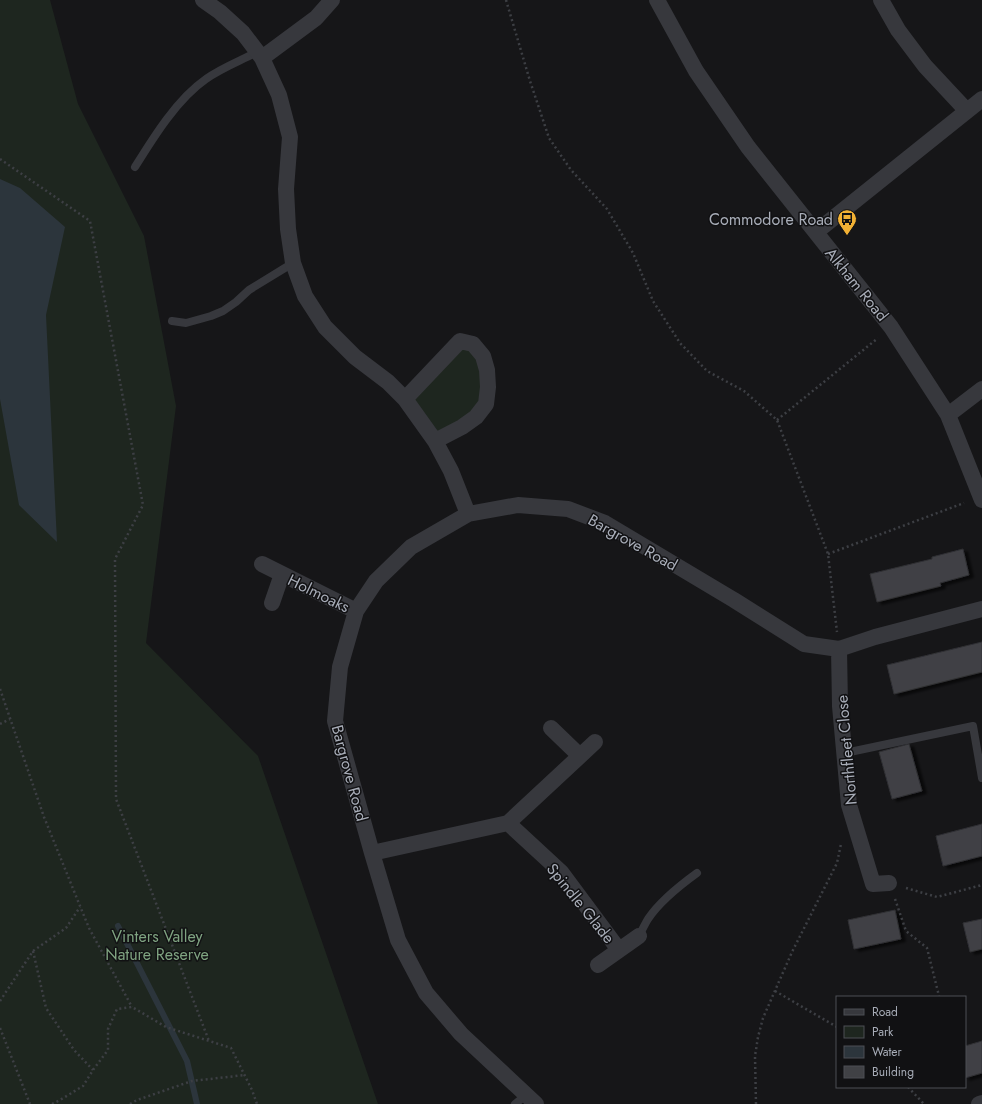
<svg xmlns="http://www.w3.org/2000/svg" width="982" height="1104" viewBox="0 0 982 1104" font-family="Jost,sans-serif">
<style>
.green{fill:#1e261f}
.water{fill:#2c353c}
.lines{fill:none;stroke-linecap:round;stroke-linejoin:round}
.stream{stroke:#2c353c;stroke-width:6}
.building{fill:#404145;stroke:#303034;filter:url(#shadow)}
.path{stroke:#3d3f44;stroke-width:2.5;stroke-dasharray:2 3;stroke-linecap:butt}
.service{stroke:#37383d;stroke-width:8}
.minor{stroke:#37383d;stroke-width:16}
.labels{text-anchor:middle;stroke-width:3;stroke-linejoin:round;paint-order:stroke}
.poi-label{font-size:16px;fill:#a8adb8;stroke:#111113;text-anchor:end}
.street-label{font-size:16px;fill:#a8adb8;stroke:#111113}
.park-label{font-size:16px;fill:#7fa381;stroke:#111113}
</style>
<defs>
<filter id="shadow"><feDropShadow dx="4.5" dy="2.5" stdDeviation="1" flood-color="#0009"/></filter>
</defs>
<rect width="100%" height="100%" fill="#161618"/>
<path class="green" d="M0 0H50L78 104 144 236 176 406 146 643 258 756 378 1104H0Z
M460 341 483 356 486 404 435 441 405 399Z"/>
<path class="water" d="M0 179 20 188 65 227 46 315 57 542 19 505 0 399Z"/>
<g class="lines">
<path class="stream" d="M118 926 187 1061 197 1104"/>
</g>
<path class="building" d="M963 549 969 575 940 583 941 586 877 602 870 574 932 559V557Z
M982 642V672L894 694 887 665Z
M909 744 922 791 892 799 879 752Z
M982 824V856L943 866 936 836Z
M895 910 901 939 854 949 848 920Z
M982 919V949L970 952 963 923Z
M982 1041V1073L965 1078V1046Z"/>
<g class="lines">
<path class="path" d="M506 0 530 81 549 138 571 170 607 209 633 253 653 301 680 343 707 371 744 391 777 420 828 554 837 632
M0 159 90 221 143 505 115 559 116 799 209 1041
M777 420 878 338
M828 554 964 503
M0 689 44 817 80 906 89 928 132 1007
M0 724 10 719
M906 888 937 897 982 885
M895 899 906 931 927 948 939 996
M33 951 46 1008 74 1050 93 1070
M775 991 837 1027
M0 1001 33 951 66 928 80 907
M0 1028 30 1104
M908 1087 924 1104
M52 1104 60 1100 83 1086 93 1070 108 1050V1029L117 1009 132 1007 166 1027 231 1048 252 1090 257 1104
M130 1104 137 1100 192 1081 245 1075
M756 1104 755 1056 758 1037 763 1018 792 952 837 863 841 844"/>
<path class="service" d="M135 167C153 138 177 99 206 79 221 68 240 61 257 52
M172 321 186 323 211 316 223 311 236 302 249 290 293 263
M845 753 973 726 982 778
M639 936C642 930 645 924 648 919 660 901 679 886 697 873
M515 1104 526 1095"/>
<path class="minor" d="M203 0 220 12 243 33 262 58 279 95 290 137 286 189 288 229 293 263 305 296 325 327 355 357 388 382 405 399 435 441 451 471 468 514
M657 0 696 71 748 147 891 327 948 415 982 500
M881 0 898 30 925 66 967 111
M262 58 316 18 332 0
M816 232 982 99
M405 399 460 341 473 344 483 356 487 370 488 387 486 404 476 417 462 427 435 441
M948 415 982 389
M262 564 356 611
M272 603 282 574
M551 728 580 756
M508 823 561 872 619 950
M372 853 508 823 595 742
M889 883 873 884 849 805 840 706 839 649 875 637 982 609
M598 965 639 936
M536 1104 461 1034 426 993 398 940 372 853 335 721 340 667 356 611 376 581 411 547 468 514 518 505 568 509 605 523 734 600 804 644 839 649
M979 1104 982 1103"/>
</g>
<defs>
<symbol id="bus-pin" viewBox="-11 -11 22 30"><path d="M0 17L-7.5 6A9.5 9.5 0 1 1 7.5 6Z" fill="#f2b134" stroke="#111113"/><path d="M-5-6H5V4H4V6H2V4H-2V6H-4V4H-5ZM-3.5-4V0h7V-4ZM-3.5 1.2v1.5H-2V1.2ZM2 1.2v1.5H3.5V1.2Z" fill="#111"/></symbol>
</defs>
<g fill-rule="evenodd">
<use href="#bus-pin" x="836" y="208" width="22" height="30"/>
</g>
<g class="labels">
<g class="poi-label">
<text x="833" y="225">Commodore Road</text>
</g>
<g class="street-label">
<text transform="translate(857 284) rotate(51)" y="6">Alkham Road</text>
<text transform="translate(633 542) rotate(29)" y="6">Bargrove Road</text>
<text transform="translate(319 593) rotate(26)" y="6">Holmoaks</text>
<text transform="translate(846 750) rotate(-95)" y="6">Northfleet Close</text>
<text transform="translate(350 773) rotate(75)" y="6">Bargrove Road</text>
<text transform="translate(581 903) rotate(51)" y="6">Spindle Glade</text>
</g>
<g class="park-label">
<text x="157" y="942">Vinters Valley<tspan x="157" dy="18">Nature Reserve</tspan></text>
</g>
</g>
<rect x="836" y="996" width="130" height="92" fill="#111113" stroke="#4d4f55"/>
<rect x="844" y="1009" width="20" height="6" fill="#37383d" stroke="#4d4f55"/>
<text x="872" y="1016" font-size="12" fill="#a8adb8">Road</text>
<rect x="844" y="1026" width="20" height="12" fill="#1e261f" stroke="#4d4f55"/>
<text x="872" y="1036" font-size="12" fill="#a8adb8">Park</text>
<rect x="844" y="1046" width="20" height="12" fill="#2c353c" stroke="#4d4f55"/>
<text x="872" y="1056" font-size="12" fill="#a8adb8">Water</text>
<rect x="844" y="1066" width="20" height="12" fill="#404145" stroke="#4d4f55"/>
<text x="872" y="1076" font-size="12" fill="#a8adb8">Building</text>
</svg>
